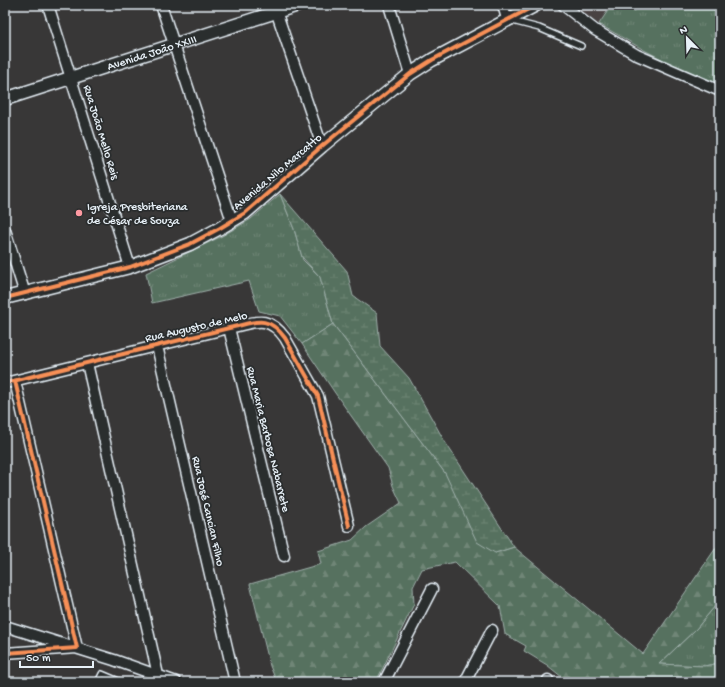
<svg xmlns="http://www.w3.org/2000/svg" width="725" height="687" viewBox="0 0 725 687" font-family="'Gochi Hand',sans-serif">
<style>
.built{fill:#494342}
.grass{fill:url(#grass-tufts);stroke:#a0b1ac}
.forest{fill:url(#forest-firs);stroke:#a0b1ac}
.wetland{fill:url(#wetland-marsh);stroke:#a0b1ac}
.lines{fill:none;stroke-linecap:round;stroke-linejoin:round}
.service-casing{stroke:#e8f1f8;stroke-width:8}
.minor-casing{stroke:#e8f1f8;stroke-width:13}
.tertiary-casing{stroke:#e8f1f8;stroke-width:15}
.service{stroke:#2a2d2e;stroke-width:5}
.minor{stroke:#2a2d2e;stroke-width:10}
.tertiary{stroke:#2a2d2e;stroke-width:12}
.cycleway-casing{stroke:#2a2d2e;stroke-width:6}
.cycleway{stroke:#f78f57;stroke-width:4}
.poi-dot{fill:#ff9aa2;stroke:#2a2d2e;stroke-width:1.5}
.labels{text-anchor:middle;stroke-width:3.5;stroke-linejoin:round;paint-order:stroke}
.street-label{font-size:12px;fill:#e8f1f8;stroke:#2a2d2e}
.poi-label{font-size:12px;fill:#e8f1f8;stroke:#2a2d2e;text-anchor:start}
</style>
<defs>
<pattern id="grass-tufts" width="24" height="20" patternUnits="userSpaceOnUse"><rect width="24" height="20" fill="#57715f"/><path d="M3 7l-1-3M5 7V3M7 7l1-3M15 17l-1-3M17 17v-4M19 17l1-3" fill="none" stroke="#6f8677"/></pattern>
<pattern id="forest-firs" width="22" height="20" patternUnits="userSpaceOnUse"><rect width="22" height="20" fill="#57715f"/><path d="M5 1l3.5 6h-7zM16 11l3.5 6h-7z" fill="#6f8677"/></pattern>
<pattern id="wetland-marsh" width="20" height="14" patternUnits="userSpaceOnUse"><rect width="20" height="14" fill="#57715f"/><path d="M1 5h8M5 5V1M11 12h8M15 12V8" fill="none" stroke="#6f8677"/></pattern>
</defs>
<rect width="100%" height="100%" fill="#383737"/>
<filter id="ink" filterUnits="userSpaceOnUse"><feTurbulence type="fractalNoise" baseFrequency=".025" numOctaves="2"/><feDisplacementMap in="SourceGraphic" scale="8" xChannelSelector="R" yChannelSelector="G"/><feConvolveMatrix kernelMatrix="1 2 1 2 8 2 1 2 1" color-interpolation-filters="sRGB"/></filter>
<g filter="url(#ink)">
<path class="built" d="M575 5H639L635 11 609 9 599 24 576 8Z"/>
<path class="grass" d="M639 5H720V84L679 68 644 50 599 24 609 9 627 6 635 11Z
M280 194 294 229 303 260 320 277 333 324 302 344 280 316 259 311 249 281 152 303 146 273 222 236 251 219Z
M720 600V663L704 666 659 664 696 629Z"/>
<path class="forest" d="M333 324 445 473 495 553 514 547 643 654 720 542V600L696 629 659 664 704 666 720 663V682H568L547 665 524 651 526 646 505 634 500 606 455 562 422 569 413 587 414 604 376 682H282L275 678 270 666 250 584 321 564 318 551 352 540 366 527 401 503 393 486 388 468 335 393 302 344Z"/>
<path class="wetland" d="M280 194 347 271 353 296 377 313 380 346 409 378 445 442 514 547 495 553 477 542 445 473 333 324 320 277 302 257 294 229Z"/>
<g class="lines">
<defs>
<path id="service" d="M512 21 539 28 581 46
M98 682 102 674 121 682"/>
<path id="minor" d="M48 5 130 267
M161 5 232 221
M274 5 322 146
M389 5 410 74
M503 5 507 19
M563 5 595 30 637 55 720 91
M5 230 25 294
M229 328 284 556
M157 346 235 682
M87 363 158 675
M5 383 229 328C254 323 267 313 285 338L318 396 349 526
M5 626 114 660 176 682
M5 653 77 648 15 381
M384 682 432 589
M465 682 492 630
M547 682 548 680"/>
<g id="tertiary">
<path id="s1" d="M5 99 298 5"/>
<path d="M5 298 130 267 190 244 220 228 245 213 322 146 410 74 432 60 536 5"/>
</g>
</defs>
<use href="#service" class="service-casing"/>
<use href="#minor" class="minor-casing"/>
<use href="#tertiary" class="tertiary-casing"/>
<use href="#service" class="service"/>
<use href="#minor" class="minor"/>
<use href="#tertiary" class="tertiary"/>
<defs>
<path id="cycleway" d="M5 298 130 267 190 244 220 228 245 213 322 146 410 74 432 60 536 5
M5 383 229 328C254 323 267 313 285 338L318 396 349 526
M5 653 77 648 15 381"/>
</defs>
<use href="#cycleway" class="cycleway-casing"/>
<use href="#cycleway" class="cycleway"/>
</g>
</g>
<circle class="poi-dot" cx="79" cy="213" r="4"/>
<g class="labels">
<g class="street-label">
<text dy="4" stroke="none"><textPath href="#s1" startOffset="154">Avenida João XXIII</textPath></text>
<text transform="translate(102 132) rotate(73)" y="4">Rua João Mello Reis</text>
<text transform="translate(277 171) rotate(-40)" y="4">Avenida Nilo Marcatto</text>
<text transform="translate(196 326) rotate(-13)" y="4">Rua Augusto de Melo</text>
<text transform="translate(269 439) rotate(76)" y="4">Rua Maria Barbosa Nabarrete</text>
<text transform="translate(209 511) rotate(77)" y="4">Rua José Cancian Filho</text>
</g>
<g class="poi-label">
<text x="87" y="210">Igreja Presbiteriana<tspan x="87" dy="14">de César de Souza</tspan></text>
</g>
</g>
<rect width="725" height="687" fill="none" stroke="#2a2d2e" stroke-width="20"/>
<rect x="10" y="10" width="705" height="667" fill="none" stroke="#e8f1f8" stroke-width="1.5" filter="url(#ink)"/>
<g transform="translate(687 38) rotate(337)" stroke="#2a2d2e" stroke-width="3" paint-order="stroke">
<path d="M0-3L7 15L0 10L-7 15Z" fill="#e8f1f8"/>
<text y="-6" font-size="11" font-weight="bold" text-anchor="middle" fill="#e8f1f8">N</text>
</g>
<path d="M20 661v6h73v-6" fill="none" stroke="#e8f1f8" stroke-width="2"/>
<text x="26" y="661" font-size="12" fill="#e8f1f8" stroke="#2a2d2e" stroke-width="3" paint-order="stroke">50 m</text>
</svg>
